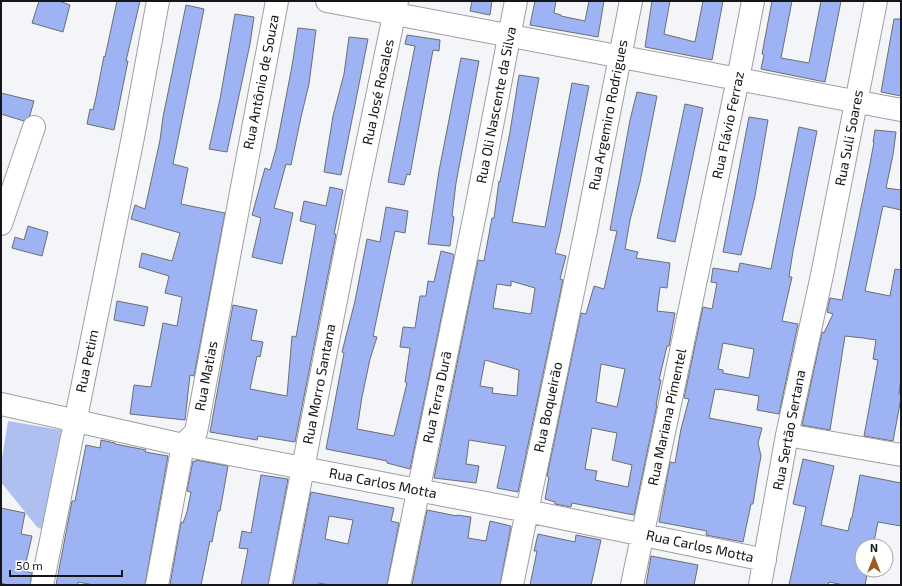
<svg xmlns="http://www.w3.org/2000/svg" width="902" height="586" viewBox="0 0 902 586" font-family="'Exo 2',sans-serif">
<style>
.green{fill:#afc0f0}
.building{fill:#9db3f4;stroke:#6d6e71;fill-rule:evenodd}
.lines{fill:none;stroke-linecap:round;stroke-linejoin:round}
.minor-casing{stroke:#9e9fa2;stroke-width:24}
.minor{stroke:#fff;stroke-width:22}
.labels{text-anchor:middle;stroke-width:3;stroke-linejoin:round;paint-order:stroke}
.street-label{font-size:14px;fill:#151617;stroke:#fff}
</style>
<rect width="100%" height="100%" fill="#f4f5f9"/>
<path class="green" d="M8 421 67 431 49 533 37 527 1 482V465Z"/>
<path class="building" d="M39 1H59L70 5 63 32 32 23Z
M117 1H140L126 61H128L114 130 87 124 90 109 93 110 96 97 104 56 105 57Z
M472 1H492L490 15 470 11Z
M535 1H556L554 13 561 15V16L585 21 589 1H604L598 37 530 25Z
M652 1H670L664 34 695 42 703 1H723L712 60 645 47Z
M772 1H792L781 58 809 63 821 1H841L825 82 761 69 764 55 762 54Z
M186 5 204 9 173 164 188 168 181 204 225 213 194 376 190 375 185 420 130 414 134 385 151 387 163 323 177 326 182 297 165 293 169 276 139 267 142 253 172 261 180 233 131 219 135 205 145 209 160 140 163 117Z
M235 14 254 17 250 44 227 152 209 149 220 99Z
M894 19H901V96L881 92Z
M298 28 316 30 309 84 301 117 291 165 286 164 274 208 293 213 282 264 252 257 261 218 252 215 265 168 270 170 276 149 292 66Z
M407 35 440 40 439 51 433 50 410 175 407 174 404 185 388 182 415 46 405 44Z
M349 37 368 39 341 175 324 172 333 116 344 74Z
M461 58 479 61 456 183 452 216 454 217 450 246 428 244 439 171Z
M519 75 539 78 512 222 545 227 572 83 589 86 560 233 555 253 566 256 560 279 563 280 518 492 497 488 506 446 469 440 466 464 479 466 476 483 434 478 478 260 484 261 492 218H494L499 181 500 182 510 132ZM511 281 535 288 531 314 493 308 497 284 511 286ZM485 360 519 370 517 396 492 393 493 388 480 386Z
M637 92 657 96 640 182 630 220 625 249 638 252 636 258 670 263 667 288 660 287 657 311 675 313 669 346H667L659 380H661L656 405H657L634 515 572 503 571 507 555 504V502L545 499 549 477 547 476 581 313 586 314 594 286 604 289 617 231 610 230 630 120ZM601 364 625 369 617 407 596 402ZM592 428 617 433 612 460 632 465 628 487 595 480 597 471 585 469Z
M1 93 34 101 30 115 24 121 1 114Z
M685 104 703 108 675 242 657 238Z
M749 117 768 120 755 196 741 255 723 252Z
M799 127 817 131 793 251 789 277H792L782 321 798 324 779 414 757 410 759 396 719 389V390L715 389 709 418 762 428 758 443 761 456 758 472 753 504H751L743 542 706 535 707 531 659 522 670 462 675 463 681 429 689 399 684 398 703 307 712 309 717 283 711 282 713 268 738 272 740 263 771 269ZM723 343 754 349 749 378 723 373V370L718 369Z
M875 130 896 132 893 155 886 188 901 190V210L883 206 865 291 890 296 895 269 901 270V379L899 394H901V398L893 441 864 436 878 360 873 359 876 340 863 338 845 336 830 430 802 425 822 332 824 333 833 314 827 312 830 298 842 300 870 164 874 142H873Z
M330 187 343 190 334 234H336L295 442 258 436 257 440 210 432 233 305 257 310 251 340 263 342 260 357 257 356 250 389 287 396 292 336 296 337 316 225 300 221 304 201 326 206Z
M386 207 408 211 405 233 395 231 373 336 377 337 370 359 362 397 357 429 394 436 407 383 405 382 410 348 400 347 403 327 415 328 420 296H426L428 281 434 282 441 251 453 254 454 256 410 469 387 463V461L326 449 344 353 342 352 355 301 367 239 380 242Z
M28 226 48 232 42 256 12 248 15 237 24 240Z
M117 301 148 307 144 326 114 320Z
M101 440 115 443V444L146 450 145 452 168 456 145 585H94L78 582V585H56L72 501H75L86 445 100 448Z
M803 459 834 466 821 525 848 531 851 518H852L860 475 901 483V526L878 522 873 546H862V570H868L865 585H844L829 582 828 585H789L806 507 793 504Z
M196 460 228 466 220 511H218L212 542 210 541 201 585H170L181 522 183 523 187 512 191 492 187 491 193 461 195 462Z
M261 475 288 479 268 585H241L248 549 239 548 242 531 251 533Z
M311 492 394 508 391 521 399 523 387 585H330L319 583 318 585H293ZM329 516 353 520 348 544 325 539Z
M1 508 25 513 21 534 32 536 24 571 32 573 30 585H8L1 583Z
M427 510 457 516V515L471 517 468 538 486 541 490 521 511 526 500 585H412Z
M538 534 575 542 576 535 601 540 591 585H530L537 551H534Z
M651 556 698 565 694 585H646Z"/>
<g class="lines">
<defs>
<path id="minor" d="M327 1 901 110
M1 224 34 127
M1 404 183 445 527 511 765 560
M787 435 901 455
M42 585 133 137 158 1
M157 585 183 445 196 432 277 1
M280 585 359 183 397 1
M399 585 476 209 516 1
M512 585 527 511 586 230 631 1
M632 585 738 79 753 1
M760 585 787 435 822 275 876 1"/>
</defs>
<use href="#minor" class="minor-casing"/>
<use href="#minor" class="minor"/>
</g>
<g class="labels">
<g class="street-label">
<text transform="translate(261 82) rotate(-79)" y="5">Rua Antônio de Souza</text>
<text transform="translate(378 92) rotate(-78)" y="5">Rua José Rosales</text>
<text transform="translate(496 105) rotate(-79)" y="5">Rua Oli Nascente da Silva</text>
<text transform="translate(608 115) rotate(-79)" y="5">Rua Argemiro Rodrigues</text>
<text transform="translate(728 125) rotate(-78)" y="5">Rua Flávio Ferraz</text>
<text transform="translate(849 138) rotate(-79)" y="5">Rua Suli Soares</text>
<text transform="translate(87 361) rotate(-78)" y="5">Rua Petim</text>
<text transform="translate(206 376) rotate(-79)" y="5">Rua Matias</text>
<text transform="translate(319 384) rotate(-79)" y="5">Rua Morro Santana</text>
<text transform="translate(437 397) rotate(-78)" y="5">Rua Terra Durã</text>
<text transform="translate(548 407) rotate(-78)" y="5">Rua Boqueirão</text>
<text transform="translate(667 417) rotate(-78)" y="5">Rua Mariana Pímentel</text>
<text transform="translate(789 430) rotate(-79)" y="5">Rua Sertão Sertana</text>
<text transform="translate(383 483) rotate(11)" y="5">Rua Carlos Motta</text>
<text transform="translate(700 546) rotate(12)" y="5">Rua Carlos Motta</text>
</g>
</g>
<rect width="902" height="586" fill="none" stroke="#151617" stroke-width="4"/>
<g transform="translate(874 558)"><circle r="19" fill="#ffffff" stroke="#a1a2a2"/>
<path d="M0-3L7 15L0 10L-7 15Z" fill="#9b5d23"/>
<text y="-6" font-size="11" font-weight="bold" text-anchor="middle" fill="#151617">N</text>
</g>
<path d="M10 570v6h112v-6" fill="none" stroke="#151617" stroke-width="2"/>
<text x="16" y="570" font-size="12" fill="#151617" stroke="#ffffff" stroke-width="3" paint-order="stroke">50 m</text>
</svg>
